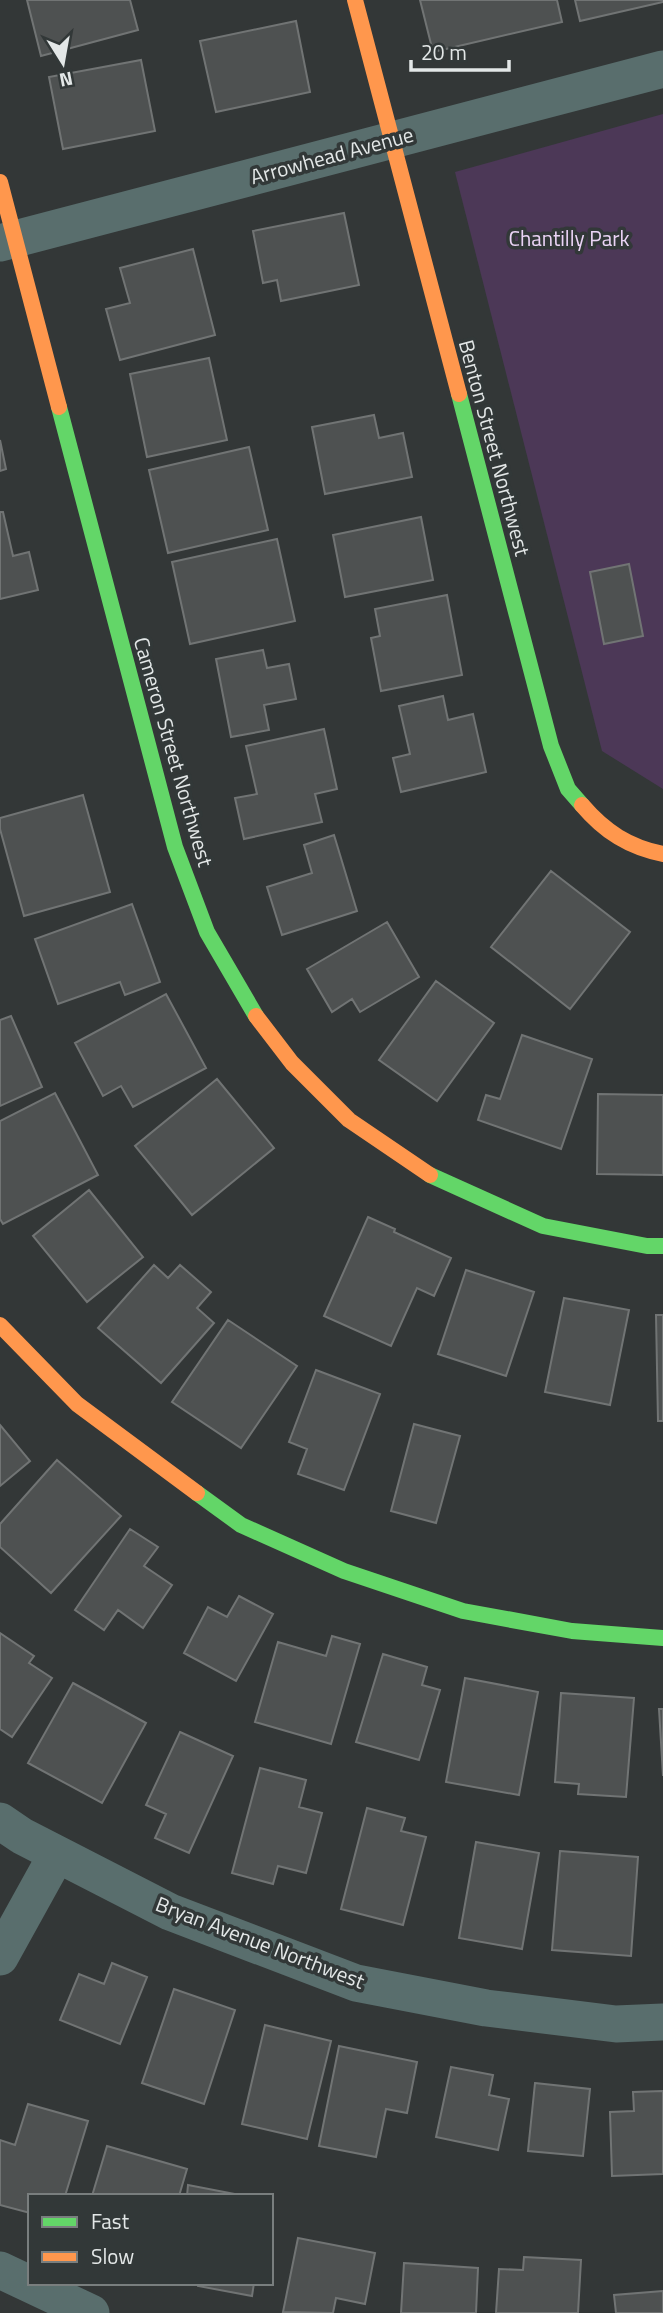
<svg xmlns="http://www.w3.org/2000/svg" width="663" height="2313" viewBox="0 0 663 2313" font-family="'Titillium Web',sans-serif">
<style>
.green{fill:#4c3857}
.building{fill:#4e5151;stroke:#717474;stroke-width:2}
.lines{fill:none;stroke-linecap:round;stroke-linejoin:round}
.street{stroke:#596e6d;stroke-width:37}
.fast{stroke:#63d668;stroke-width:16}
.slow{stroke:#ff974d;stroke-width:16}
.labels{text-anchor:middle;stroke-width:7;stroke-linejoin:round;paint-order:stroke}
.street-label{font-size:21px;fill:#e3e7e7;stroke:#323838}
.park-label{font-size:21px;fill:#ebd4f6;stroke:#323838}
</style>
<rect width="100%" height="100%" fill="#333737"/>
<path class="green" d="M663 114V789L602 751 455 172Z"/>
<path class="building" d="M27 0H130L138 30 41 56Z
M420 0H557L562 22 433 52Z
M575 0H663V2L580 21Z
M296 21 310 92 216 112 200 41Z
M141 60 155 131 63 149 49 77Z
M344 213 359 285 281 301 277 280 263 283 253 231Z
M193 249 215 335 120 360 106 309 130 303 120 268Z
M209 358 227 440 147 457 130 374Z
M374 415 379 438 403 433 412 477 325 494 312 427Z
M0 440 6 469 0 471Z
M249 447 268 530 168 553 149 470Z
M0 512H3L13 556 29 552 38 590 0 599Z
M421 517 433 580 345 597 333 535Z
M277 539 295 621 190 644 172 562Z
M629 564 643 636 604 644 590 572Z
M447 595 462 675 381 691 371 638 380 636 375 609Z
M263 650 267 668 289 664 296 699 264 705 269 730 231 737 216 659Z
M443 696 448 720 473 714 486 772 401 792 393 758 410 754 399 706Z
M324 729 337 789 315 794 322 822 244 839 235 798 257 794 246 746Z
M83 795 110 892 24 916 0 829V818Z
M334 835 357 911 282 935 267 887 312 873 304 845Z
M551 871 630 932 570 1009 491 947Z
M132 904 160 982 125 995 120 982 58 1004 35 939Z
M387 922 419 977 360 1012 352 999 332 1012 307 969Z
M436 981 494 1023 437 1101 379 1060Z
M166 994 206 1068 133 1107 121 1086 103 1096 75 1043Z
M11 1016 42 1087 0 1106V1020Z
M522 1035 592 1059 561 1149 478 1120 486 1095 500 1099Z
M217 1079 274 1148 192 1215 135 1146Z
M55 1093 98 1175 3 1224 0 1219V1121Z
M598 1094 663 1095V1175L597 1174Z
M89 1190 143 1257 87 1302 33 1236Z
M368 1217 395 1229 394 1232 451 1258 434 1296 417 1288 391 1346 324 1316Z
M154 1265 168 1278 180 1265 211 1292 197 1308 214 1323 161 1383 98 1328Z
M466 1270 534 1292 506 1376 438 1354Z
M564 1298 629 1310 610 1405 545 1392Z
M656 1315H663V1421H658Z
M228 1320 297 1366 241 1448 172 1402Z
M316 1370 380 1394 344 1490 298 1474 307 1449 289 1442Z
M414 1424 460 1436 436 1523 391 1511Z
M0 1425 30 1461 0 1486Z
M57 1460 121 1516 51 1593 0 1547V1524Z
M130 1529 158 1547 144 1566 172 1585 143 1628 118 1610 104 1630 75 1610Z
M239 1596 273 1614 236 1681 184 1653 208 1607 227 1617Z
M0 1633 34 1656 29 1663 52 1678 12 1737 0 1729Z
M332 1636 360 1644 331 1744 255 1722 278 1642 326 1656Z
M383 1654 427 1667 422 1685 440 1690 419 1760 356 1742Z
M465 1678 538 1692 519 1795 446 1782Z
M73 1683 146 1723 102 1803 28 1763Z
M561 1693 634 1698 626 1797 578 1794 579 1784 555 1782Z
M659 1709H663V1776Z
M180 1732 233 1756 189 1853 155 1838 166 1814 146 1805Z
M260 1768 306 1780 299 1807 322 1813 306 1873 278 1866 273 1884 232 1873Z
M367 1808 405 1818 401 1831 426 1837 403 1925 341 1909Z
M476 1842 539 1853 522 1949 459 1938Z
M560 1851 638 1857 631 1956 552 1950Z
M112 1963 147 1977 120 2044 60 2020 79 1974 104 1984Z
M174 1989 235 2010 204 2104 142 2083Z
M265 2025 331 2041 307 2139 242 2124Z
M339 2046 417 2062 407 2113 386 2109 376 2157 319 2146Z
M451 2067 493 2075 489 2095 509 2099 498 2150 436 2137Z
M535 2083 590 2089 583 2156 528 2151Z
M663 2091V2174L612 2176 610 2112 634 2111 633 2092Z
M28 2104 88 2121 65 2196H30V2213L0 2205V2140L15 2145Z
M107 2146 187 2169 179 2196H92Z
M188 2185 245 2196H187Z
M298 2238 375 2253 365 2304 336 2298 333 2313 283 2312Z
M524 2257 581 2260 578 2313H496L499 2269 523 2270Z
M404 2263 478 2268 476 2313H401Z
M198 2283H254L252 2296 198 2286Z
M663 2291V2313H616L614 2295Z"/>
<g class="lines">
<path class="street" d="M0 243 663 69
M0 1821 22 1836 170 1912 356 1983 486 2008 616 2024 663 2022
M0 1957 57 1854
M0 2270 91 2313"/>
<path class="fast" d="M459 394 551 746 568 789 582 805
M59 407 175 847 207 932 256 1016
M430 1175 543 1226 647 1246H663
M197 1493 241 1525 344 1571 463 1611 572 1631 663 1638"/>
<path class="slow" d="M355 0 459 394
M0 182 59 407
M582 805C605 832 629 847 663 854
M256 1016 292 1063 349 1120 430 1175
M0 1325 77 1404 197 1493"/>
</g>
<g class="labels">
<g class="street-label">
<text transform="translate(332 156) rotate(-15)" y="7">Arrowhead Avenue</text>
<text transform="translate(494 448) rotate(75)" y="7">Benton Street Northwest</text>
<text transform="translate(173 752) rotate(74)" y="7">Cameron Street Northwest</text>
<text transform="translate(260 1943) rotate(21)" y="7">Bryan Avenue Northwest</text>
</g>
<g class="park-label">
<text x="569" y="246">Chantilly Park</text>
</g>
</g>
<rect x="28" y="2194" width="245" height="91" fill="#323838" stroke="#797e7e" stroke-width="2"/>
<rect x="42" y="2217" width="35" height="10" fill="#63d668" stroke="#797e7e" stroke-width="2"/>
<text x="91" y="2229" font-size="21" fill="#e3e7e7">Fast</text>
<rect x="42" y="2252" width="35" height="10" fill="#ff974d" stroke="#797e7e" stroke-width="2"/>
<text x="91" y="2264" font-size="21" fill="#e3e7e7">Slow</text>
<g transform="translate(63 63) rotate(169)" stroke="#323838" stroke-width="5" paint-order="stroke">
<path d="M0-5L12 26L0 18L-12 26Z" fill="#e3e7e7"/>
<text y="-10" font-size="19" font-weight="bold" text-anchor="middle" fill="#e3e7e7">N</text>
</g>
<path d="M411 60v10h98v-10" fill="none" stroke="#e3e7e7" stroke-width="3.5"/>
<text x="421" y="60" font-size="21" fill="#e3e7e7" stroke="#323838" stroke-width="5" paint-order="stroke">20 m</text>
</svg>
